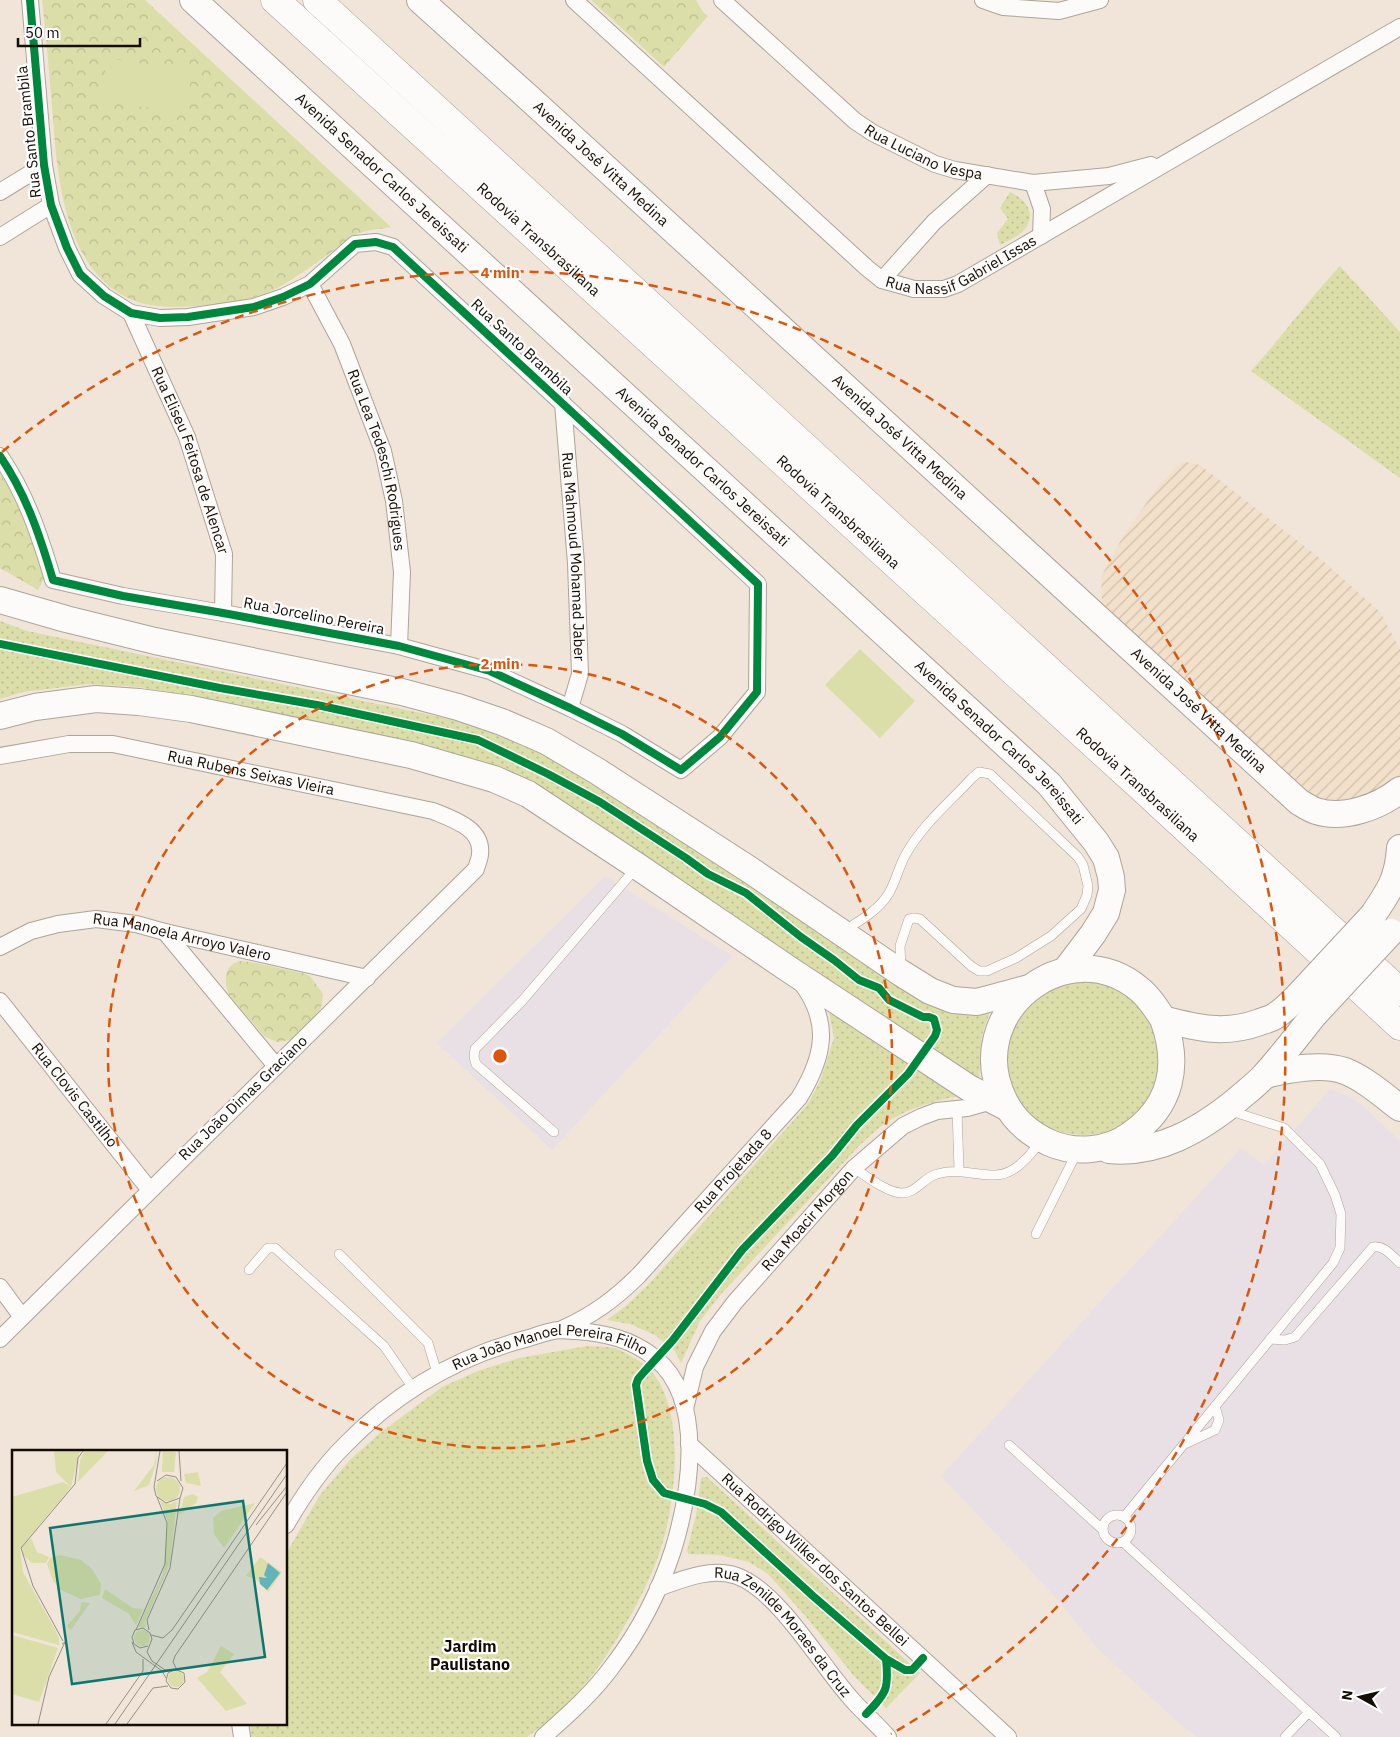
<svg xmlns="http://www.w3.org/2000/svg" width="1400" height="1737" viewBox="0 0 1400 1737" font-family="'IBM Plex Sans',sans-serif">
<style>
.commercial{fill:#e9e0e5}
.industrial{fill:url(#industrial-furrows)}
.grass{fill:url(#grass-dots)}
.park{fill:url(#park-crowns)}
.garden{fill:#dcdea9}
.lines{fill:none;stroke-linecap:round;stroke-linejoin:round}
.service-casing{stroke:#ada49a;stroke-width:10}
.minor-casing{stroke:#ada49a;stroke-width:18}
.primary-casing{stroke:#ada49a;stroke-width:28}
.motorway-casing{stroke:#ada49a;stroke-width:29}
.service{stroke:#fdfbf9;stroke-width:9}
.minor{stroke:#fdfbf9;stroke-width:16}
.primary{stroke:#fdfbf9;stroke-width:26}
.motorway{stroke:#fdfbf9;stroke-width:28}
.primary-bridge-casing{stroke:#ada49a;stroke-width:28;stroke-linecap:butt}
.primary-bridge{stroke:#fdfbf9;stroke-width:26}
.cycleway-casing{stroke:#fff;stroke-width:11}
.cycleway{stroke:#00873e;stroke-width:8}
.ring{fill:none;stroke:#dd550c;stroke-width:2.5;stroke-dasharray:9 6}
.labels{text-anchor:middle;stroke-width:4.5;stroke-linejoin:round;paint-order:stroke}
.street-label{font-size:15px;fill:#140d06;stroke:#fff}
.neighbourhood-label{font-size:16px;font-weight:bold;fill:#140d06;stroke:#fff}
.inset-road{fill:none;stroke:#988f84;stroke-width:1}
.view{fill:#0f766e;fill-opacity:0.15;stroke:#0f766e;stroke-width:2.5}
.inset-edge{fill:none;stroke:#140d06;stroke-width:2.5}
.centre{fill:#dd550c;stroke:#fff;stroke-width:2.5}
.ring-label{font-size:15px;text-anchor:middle;font-weight:bold;fill:#dd550c;stroke:#fff;stroke-width:4.5;stroke-linejoin:round;paint-order:stroke}
</style>
<defs>
<pattern id="industrial-furrows" width="10" height="10" patternUnits="userSpaceOnUse" patternTransform="scale(1.25)"><rect width="10" height="10" fill="#f3e0ca"/><path d="M-1 1l2-2M0 10L10 0M9 11l2-2" fill="none" stroke="#cfbfac"/></pattern>
<pattern id="grass-dots" width="8" height="8" patternUnits="userSpaceOnUse" patternTransform="scale(1.25)"><rect width="8" height="8" fill="#dcdea9"/><path d="M2 2h.1M6 6h.1" fill="none" stroke="#bcbd90" stroke-width="1.8" stroke-linecap="round"/></pattern>
<pattern id="park-crowns" width="20" height="18" patternUnits="userSpaceOnUse" patternTransform="scale(1.25)"><rect width="20" height="18" fill="#dcdea9"/><path d="M2 6a3 3 0 1 1 6 0M12 15a3 3 0 1 1 6 0" fill="none" stroke="#bcbd90"/></pattern>
</defs>
<rect width="100%" height="100%" fill="#f0e5d8"/>
<path class="commercial" d="M605 876 732 956 552 1150 437 1043Z
M1330 1089 1350 1097 1362 1105 1400 1141V1737H1197L1181 1725 1098 1649 1050 1591 941 1476 1241 1148 1264 1165Z"/>
<path class="industrial" d="M1182 461 1200 465 1321 559 1380 612 1400 649V774L1395 785 1335 805 1305 796 1102 605 1101 577 1126 531 1161 483Z"/>
<path class="grass" d="M1010 192C1025 199 1038 214 1024 230 1018 237 1008 241 1000 245L997 233 1008 219 1000 208Z
M1340 266 1400 332V478L1251 371C1282 337 1309 299 1340 266Z
M0 621 27 631 455 720 500 735 557 760 645 815 853 954 991 1008 982 1035 979 1082 547 797 279 720 140 687 89 684 23 692 0 699Z
M1006 1058a77 77 0 1 1 154 0a77 77 0 1 1-154 0Z
M829 1012 963 1095C935 1101 906 1108 883 1125 874 1131 867 1139 859 1146L721 1294 700 1321 681 1363 675 1351 655 1335 630 1324 607 1320 626 1306 649 1284 808 1104 821 1079 834 1038Z
M587 1346C596 1347 609 1346 617 1349 627 1353 646 1364 652 1372 686 1414 676 1500 661 1548 650 1583 626 1626 606 1656 595 1672 572 1702 558 1714 548 1722 537 1729 527 1737H251L250 1723H286V1554L320 1495 350 1460 380 1433 442 1387 478 1371 519 1358Z
M703 1477H707L920 1673 886 1708 854 1676 808 1619 768 1574 749 1562 719 1555 688 1554 687 1551 696 1515 701 1479Z"/>
<path class="park" d="M42 0H145L391 227C380 229 365 230 354 235 347 239 340 246 333 251 307 269 282 290 251 298 223 305 162 312 135 301 62 273 57 172 52 106 49 71 46 35 42 0Z
M591 0H696L703 12 708 16 664 67Z
M0 473C21 504 33 542 45 577L38 590 0 568Z
M239 961 250 962 303 973 311 977 323 994 322 1003 320 1010 316 1017 297 1035 290 1040 277 1042 265 1037 229 995C224 981 223 967 239 961Z"/>
<path class="garden" d="M107 58 192 71 186 113 101 101Z
M860 649 915 701 880 738 825 685Z"/>
<g class="lines">
<defs>
<path id="service" d="M845 930C861 920 880 909 889 893 896 881 899 866 906 854 922 825 950 802 972 778L979 772 990 774 1078 857 1083 865 1088 886 1087 895 1081 909 1051 936 1016 958 987 971H979L971 966 920 919 914 918 909 919 900 946 901 968
M957 1109 959 1170
M554 1132 476 1064 474 1057 475 1049 522 1001 636 868
M854 1168C866 1176 886 1192 901 1193 916 1194 924 1177 937 1174 958 1168 973 1175 994 1175 1014 1176 1031 1155 1041 1140
M1036 1234 1077 1152
M339 1254 428 1343 437 1373
M249 1270 268 1248H275L384 1346 413 1388
M1270 1339 1285 1340 1295 1337 1373 1247C1384 1245 1392 1256 1400 1263
M1185 1444 1215 1430 1219 1420 1215 1406
M1009 1445 1102 1529
M1103 1529a14 14 0 1 1 28 0a14 14 0 1 1-28 0Z
M1124 1517 1333 1263 1340 1248 1341 1214 1335 1195 1320 1164 1284 1128 1231 1111
M1123 1542 1336 1737
M1285 1737 1309 1712"/>
<g id="minor">
<path id="s1" d="M574 0 867 268 882 280 914 289H944L958 284 1400 27"/>
<path id="s2" d="M722 0 855 121 873 133 935 164 955 170 1033 183 1109 176 1151 165"/>
<path d="M983 0 1003 7 1059 11 1100 0"/>
<path d="M1033 183 1042 209 1041 236"/>
<path d="M0 192 44 165"/>
<path d="M0 237 51 205"/>
<path d="M882 280 934 222 987 175"/>
<path id="s3" d="M310 284 342 344 383 451 394 501 402 572 399 646"/>
<path id="s4" d="M131 313 187 437 224 554 223 613"/>
<path id="s5" d="M563 403 576 563 580 674 570 708"/>
<path d="M0 456C26 494 40 536 53 580L123 596 223 613 399 646 490 671 570 708 622 734 681 770 720 737 757 692 758 584 393 247 376 242 355 244 310 284 283 297 254 307 188 317 160 318 131 313 104 296 80 274 67 248 51 205 44 165 30 0"/>
<path id="s6" d="M0 756 69 744H113L433 811C452 819 483 828 480 854 480 859 477 864 476 869 318 1027 158 1181 0 1339"/>
<path d="M165 932 276 1066"/>
<path id="s7" d="M0 947 31 931 58 924 96 919 136 924 165 932 367 978"/>
<path id="s8" d="M0 1001 149 1189"/>
<path d="M0 1287 22 1317"/>
<path id="s9" d="M562 1329C593 1315 615 1299 639 1275L799 1098C824 1057 832 1022 800 981"/>
<path id="s10" d="M685 1409 695 1367 713 1331 735 1302 854 1168 903 1126 921 1117 937 1111 967 1108 992 1101"/>
<path id="s11" d="M689 1444 1008 1737"/>
<path id="s12" d="M286 1525C302 1497 322 1468 344 1446 395 1393 458 1356 529 1338 538 1335 549 1331 559 1330 564 1330 571 1331 576 1331 605 1333 632 1339 655 1358 706 1399 690 1495 673 1550 660 1590 639 1631 614 1664 594 1692 568 1715 543 1737"/>
<path id="s13" d="M658 1588C683 1579 711 1567 737 1576 778 1591 819 1662 848 1695 860 1710 875 1722 888 1737"/>
<path d="M240 1723 242 1737"/>
</g>
<g id="primary">
<path id="s14" d="M193 0 1049 784 1096 842 1106 858 1111 877 1112 890 1106 913 1093 934 1065 971"/>
<path id="s15" d="M420 0 529 98 1299 802C1304 805 1310 809 1316 811 1343 820 1379 807 1400 790"/>
<path d="M0 600 66 619 155 641 402 692 458 707 502 722 546 741 597 771 750 870 901 973 930 991 953 1000 977 1002 1029 988"/>
<path d="M0 716 35 707 96 699 139 702 191 709 411 755 494 779 528 794 637 866 790 970 969 1088 1008 1108"/>
<path d="M1373 915C1390 890 1398 878 1400 848"/>
<path d="M1163 1019C1180 1065 1172 1106 1130 1135 1108 1151 1075 1154 1050 1143 1030 1134 1013 1119 1004 1100 961 1014 1066 929 1139 989 1149 997 1156 1008 1163 1019 1197 1028 1225 1035 1260 1022 1265 1020 1271 1019 1275 1016 1282 1012 1289 1005 1295 999"/>
<path d="M1265 1075C1287 1069 1323 1063 1345 1071 1365 1079 1383 1095 1400 1108"/>
<path d="M1109 1150C1158 1155 1200 1130 1237 1100 1246 1092 1257 1084 1265 1075 1282 1056 1298 1035 1314 1015"/>
</g>
<g id="motorway">
<path id="s16" d="M275 0 1144 790 1400 1026"/>
<path d="M317 0 1400 992"/>
</g>
</defs>
<use href="#service" class="service-casing"/>
<use href="#minor" class="minor-casing"/>
<use href="#primary" class="primary-casing"/>
<use href="#motorway" class="motorway-casing"/>
<use href="#service" class="service"/>
<use href="#minor" class="minor"/>
<use href="#primary" class="primary"/>
<use href="#motorway" class="motorway"/>
<defs>
<path id="primary-bridge" d="M1295 999 1373 915
M1314 1015 1391 932"/>
</defs>
<use href="#primary-bridge" class="primary-bridge-casing"/>
<use href="#primary-bridge" class="primary-bridge"/>
<defs>
<path id="cycleway" d="M0 456C26 494 40 536 53 580L123 596 223 613 399 646 490 671 570 708 622 734 681 770 720 737 757 692 758 584 393 247 376 242 355 244 310 284 283 297 254 307 188 317 160 318 131 313 104 296 80 274 67 248 51 205 44 165 30 0
M0 644 220 688 317 705 478 740 548 774 600 802 686 858 708 874 746 893 801 937 834 960 859 980 879 988 889 1000 923 1017H929L934 1019 937 1030 935 1036 908 1074 857 1125 832 1156 742 1250 673 1340 644 1372 638 1379 636 1385 647 1461 653 1480 664 1493 705 1504 721 1512 813 1596 886 1659
M866 1714C887 1693 889 1688 886 1659L905 1670H912L923 1658"/>
</defs>
<use href="#cycleway" class="cycleway-casing"/>
<use href="#cycleway" class="cycleway"/>
</g>
<g class="ring">
<circle cx="500" cy="1056" r="392"/>
<path d="M2 452A783 783 0 1 1 891 1734"/>
</g>
<g class="labels">
<g class="street-label">
<text transform="translate(29 132) rotate(-96)" y="5">Rua Santo Brambila</text>
<text dy="5" stroke="none"><textPath href="#s2" startOffset="256">Rua Luciano Vespa</textPath></text>
<text dy="5" stroke="none"><textPath href="#s15" startOffset="244">Avenida José Vitta Medina</textPath></text>
<text dy="5" stroke="none"><textPath href="#s14" startOffset="256">Avenida Senador Carlos Jereissati</textPath></text>
<text dy="5" stroke="none"><textPath href="#s16" startOffset="356">Rodovia Transbrasiliana</textPath></text>
<text dy="5" stroke="none"><textPath href="#s1" startOffset="502">Rua Nassif Gabriel Issas</textPath></text>
<text transform="translate(522 347) rotate(43)" y="5">Rua Santo Brambila</text>
<text dy="5" stroke="none"><textPath href="#s15" startOffset="649">Avenida José Vitta Medina</textPath></text>
<text dy="5" stroke="none"><textPath href="#s3" startOffset="190">Rua Lea Tedeschi Rodrigues</textPath></text>
<text dy="5" stroke="none"><textPath href="#s4" startOffset="159">Rua Eliseu Feitosa de Alencar</textPath></text>
<text dy="5" stroke="none"><textPath href="#s14" startOffset="691">Avenida Senador Carlos Jereissati</textPath></text>
<text dy="5" stroke="none"><textPath href="#s16" startOffset="761">Rodovia Transbrasiliana</textPath></text>
<text dy="5" stroke="none"><textPath href="#s5" startOffset="154">Rua Mahmoud Mohamad Jaber</textPath></text>
<text transform="translate(314 616) rotate(11)" y="5">Rua Jorcelino Pereira</text>
<text dy="5" stroke="none"><textPath href="#s15" startOffset="1054">Avenida José Vitta Medina</textPath></text>
<text dy="5" stroke="none"><textPath href="#s14" startOffset="1096">Avenida Senador Carlos Jereissati</textPath></text>
<text dy="5" stroke="none"><textPath href="#s6" startOffset="255">Rua Rubens Seixas Vieira</textPath></text>
<text dy="5" stroke="none"><textPath href="#s16" startOffset="1166">Rodovia Transbrasiliana</textPath></text>
<text dy="5" stroke="none"><textPath href="#s7" startOffset="189">Rua Manoela Arroyo Valero</textPath></text>
<text dy="5" stroke="none"><textPath href="#s8" startOffset="120">Rua Clovis Castilho</textPath></text>
<text transform="translate(243 1098) rotate(-44)" y="5">Rua João Dimas Graciano</text>
<text dy="5" stroke="none"><textPath href="#s9" startOffset="235">Rua Projetada 8</textPath></text>
<text dy="5" stroke="none"><textPath href="#s10" startOffset="229">Rua Moacir Morgon</textPath></text>
<text dy="5" stroke="none"><textPath href="#s12" startOffset="336">Rua João Manoel Pereira Filho</textPath></text>
<text dy="5" stroke="none"><textPath href="#s11" startOffset="171">Rua Rodrigo Wilker dos Santos Bellei</textPath></text>
<text dy="5" stroke="none"><textPath href="#s13" startOffset="152">Rua Zenilde Moraes da Cruz</textPath></text>
</g>
<g class="neighbourhood-label">
<text x="470" y="1652">Jardim<tspan x="470" dy="18">Paulistano</tspan></text>
</g>
</g>
<g transform="translate(12 1450)">
<rect width="275" height="275" fill="#f0e5d8"/>
<path d="M145 1 144 14 137 35 122 41 142 15ZM144 39a12 12 0 1 1 24 0a12 12 0 1 1-24 0ZM51 32 59 37 8 99 11 122 47 187V195L0 182V47ZM148 51 158 54 165 51 158 113 133 172 134 177H126L151 124 156 72ZM19 88 25 102 37 107 34 113H20L11 105 10 97ZM48 105 69 110 80 119 89 134 88 145 69 149 49 140 41 131 35 114 38 108ZM93 139 121 158 131 159 124 175 117 164 90 148ZM69 152 78 153 59 180 55 176 68 161ZM122 188a8 8 0 1 1 16 0a8 8 0 1 1-16 0ZM0 185 46 198 27 252 0 244ZM209 196 222 204 208 222 235 254 214 261 185 228 195 222ZM156 229a8 8 0 1 1 16 0a8 8 0 1 1-16 0Z" fill="#dcdea9"/>
<path d="M151 1 164 2 162 22H150Z" fill="#dcdea9"/>
<path d="M42 1H68L59 37 44 22ZM96 1 66 32 68 10 72 2ZM186 22 189 36 174 33 172 24ZM181 44 186 47 184 53 167 65 172 47ZM243 53 212 98 202 84 201 68 209 61ZM248 107 270 122 256 142 244 129 234 126Z" fill="#dcdea9"/>
<path d="M256 113 268 123 255 140 248 134 247 127 255 128 252 125Z" fill="#63b4ba"/>
<path class="inset-road" d="M167 1 169 31M145 31 154 25 164 27 171 38 168 48 154 53 144 46 142 37 148 1M244 75 275 36M124 180 153 114 155 73 145 47M137 180 135 170 158 118 168 48M139 185 151 188 160 180 275 13M51 191 21 136 9 98 63 34 66 8 71 1M120 192 124 202 150 221 154 228M136 196 128 198 122 194 120 187 123 180 131 178 138 183 140 189 135 202 140 211 153 220H165L172 223 173 232 166 239 159 238 154 231 156 223 162 220M165 220 161 212 163 206 275 42M26 274 37 227 53 192 50 194M94 274 131 221V209M103 274 275 24M115 274 141 238 156 236"/>
<path class="view" d="M231 51 253 207 60 234 38 78Z"/>
<rect width="275" height="275" class="inset-edge"/>
</g>
<circle cx="500" cy="1056" r="8" class="centre"/>
<g class="ring-label">
<text x="500" y="278">4 min</text>
<text x="500" y="669">2 min</text>
</g>
<g transform="translate(1360 1697) rotate(278)" stroke="#ffffff" stroke-width="4" paint-order="stroke">
<path d="M0-4L9 19L0 12L-9 19Z" fill="#140d06"/>
<text y="-8" font-size="14" font-weight="bold" text-anchor="middle" fill="#140d06">N</text>
</g>
<path d="M18 38v8h122v-8" fill="none" stroke="#140d06" stroke-width="2.5"/>
<text x="25" y="38" font-size="15" fill="#140d06" stroke="#ffffff" stroke-width="4" paint-order="stroke">50 m</text>
</svg>
